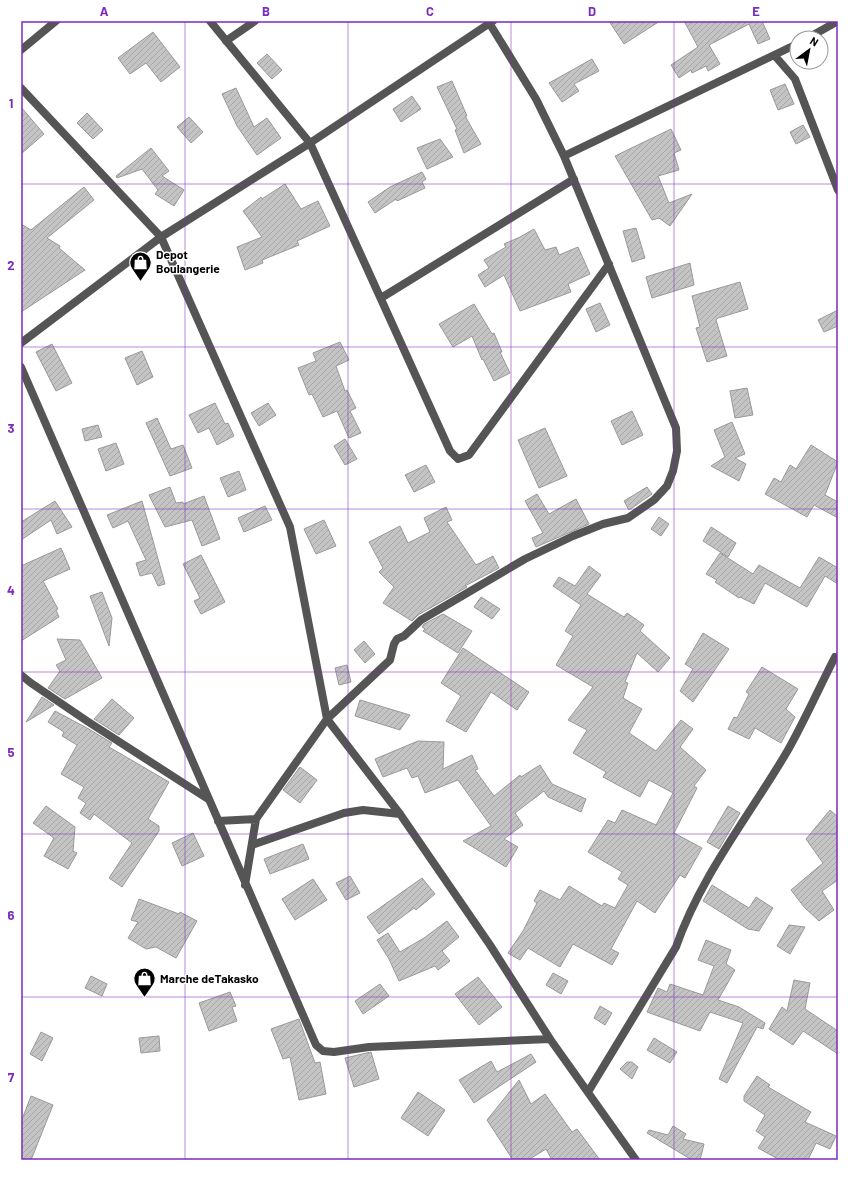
<svg xmlns="http://www.w3.org/2000/svg" width="859" height="1181" viewBox="0 0 859 1181" font-family="Barlow,sans-serif">
<style>
.building{fill:url(#building-hatch);stroke:#999}
.lines{fill:none;stroke-linecap:round;stroke-linejoin:round}
.minor{stroke:#555;stroke-width:8}
.grid{fill:none;stroke:#7b2cbf;stroke-width:1;stroke-opacity:0.55}
.labels{text-anchor:middle;stroke-width:3;stroke-linejoin:round;paint-order:stroke}
.poi-label{font-size:12px;font-weight:bold;fill:#000;stroke:#fff;text-anchor:start}
.neatline{fill:none;stroke:#7b2cbf;stroke-width:1.5}
.grid-label{font-size:13px;text-anchor:middle;font-weight:bold;fill:#7b2cbf}
</style>
<defs>
<pattern id="building-hatch" width="6" height="6" patternUnits="userSpaceOnUse"><rect width="6" height="6" fill="#c4c4c4"/><path d="M-1 1l2-2M0 6l6-6M5 7l2-2" fill="none" stroke="#a7a7a7"/></pattern>
</defs>
<rect width="100%" height="100%" fill="#fff"/>
<path class="building" d="M609 21H660L624 44Z
M684 21H762L770 39 758 44 749 24 709 45 720 64 708 71 706 66 692 73 691 70 679 78 671 65 698 47Z
M153 32 180 67 161 82 146 63 130 74 118 58Z
M267 54 282 70 272 79 257 63Z
M592 59 599 71 574 84 579 91 562 102 549 83Z
M452 81 467 116H465L481 144 464 153 455 130 457 129 437 87Z
M785 84 794 104 778 110 770 90Z
M236 88 254 127 267 118 281 138 257 155 237 126 222 94Z
M412 96 421 109 401 122 393 109Z
M21 107 44 134 21 154Z
M87 113 103 130 93 139 77 123Z
M189 117 203 132 191 143 177 127Z
M803 125 810 137 796 144 790 132Z
M671 129 681 150 674 153 679 170 658 176 669 203 692 194 670 226 659 218 652 220 615 156Z
M440 139 453 157 427 169 417 148Z
M151 148 169 171 162 176 184 190 174 206 155 194 158 190 142 169 117 178 116 176Z
M422 172 426 179 422 182 425 188 397 201 396 199 375 213 368 202 390 187Z
M285 184 301 209 318 201 330 226 297 241 299 245 262 260 263 263 245 270 237 247 262 237 243 211 261 197 262 199Z
M84 187 94 200 47 238 60 246 59 248 85 270 21 312V224L31 230Z
M636 228 645 258 632 262 623 231Z
M534 229 545 250 556 247 559 255 578 247 590 274 568 284 571 292 520 311 504 275 485 287 478 275 489 268 484 260 506 247 504 244 520 237Z
M690 263 694 285 652 298 646 277Z
M740 282 748 309 718 318 716 320 727 356 707 362 696 328 700 327 692 296Z
M600 303 610 325 596 332 586 309Z
M474 304 492 334 494 333 502 352H500L510 373 494 381 483 359 482 360 472 336 453 347 439 324Z
M838 310V326L824 332 818 320Z
M340 342 349 360 336 366 345 391 347 390 356 408 350 411 361 433 349 438 337 411 323 417 312 394 309 395 298 368 316 361 313 353Z
M52 344 72 383 56 391 36 352Z
M142 351 153 377 137 385 125 358Z
M747 388 753 415 735 418 730 391Z
M215 403 225 424 228 423 234 436 217 445 209 428 198 433 189 415Z
M268 403 276 415 259 426 251 413Z
M632 411 643 435 622 445 611 421Z
M157 418 171 449 183 445 192 468 170 476 146 423Z
M732 422 745 454 735 458 746 464 739 481 711 466 725 457 714 430Z
M98 425 102 437 85 441 82 429Z
M545 428 567 476 539 488 518 440Z
M345 439 357 459 345 465 334 446Z
M116 443 124 464 106 471 98 449Z
M811 445 838 462 825 495 838 502V518L814 505 807 517 765 494 774 478 781 482 790 465 796 469Z
M426 465 435 482 414 492 405 475Z
M239 471 246 490 228 497 220 478Z
M170 487 176 503 183 502V504L204 496 220 539 202 546 192 520 165 527 149 495Z
M647 487 652 494 629 510 624 501Z
M537 494 549 514 576 499 589 524 536 547 532 538 543 533 525 501Z
M55 501 72 527 57 534 51 520 21 540V522Z
M142 501 165 584 158 586 152 573 140 576 136 563 146 560 128 521 113 528 107 515Z
M265 506 272 520 244 532 238 518Z
M446 507 452 520 447 522 476 565 493 556 499 568 465 586 467 587 418 615 412 621 383 603 394 587 379 572 383 568 369 542 400 526 408 543 430 532 424 518Z
M659 517 669 524 661 536 651 529Z
M324 520 336 546 316 554 304 529Z
M711 527 736 543 728 557 703 541Z
M61 548 70 569 43 581 58 609 56 610 59 617 21 641V566Z
M720 553 753 574 759 565 800 588 819 557 838 568V584L825 576 807 607 765 583 754 604 740 597 739 598 715 582 717 580 706 574Z
M201 555 225 602 201 614 194 601 200 598 183 564Z
M589 566 601 575 587 594 624 617 627 613 644 625 640 631 670 658 658 672 637 653 625 682 628 683 623 698 642 709 629 733 656 751 681 720 693 729 680 747 706 770 694 786 697 788 674 833 702 848 685 878 680 875 655 913 637 901 611 949 619 953 612 965 573 944 560 967 528 948 520 960 508 953 523 931 537 903 534 901 540 890 560 900 569 886 602 906 604 903 615 908 628 885 618 879 622 872 588 852 608 820 615 823 622 810 656 825 673 793 649 780 640 797 603 777 606 772 573 753 587 730 568 720 593 687 556 665 573 636 565 631 581 605 553 586 559 577 575 586Z
M102 592 112 618 109 646 90 596Z
M481 597 500 609 492 619 474 607Z
M443 614 472 631 458 653 423 631 425 629 422 627 424 624Z
M703 633 729 649 693 702 680 691 693 669 685 664Z
M57 639 80 640 102 678 65 699 48 688 60 671 56 665 66 660Z
M364 641 375 654 365 663 354 650Z
M463 648 529 692 517 710 491 692 466 732 446 721 461 696 441 683Z
M347 665 351 682 339 685 335 668Z
M762 667 798 689 786 709 795 717 781 743 755 728 749 739 728 729 734 717 737 718 749 694 746 692Z
M42 697 54 705 26 722Z
M112 699 134 718 119 735 94 719Z
M360 700 410 715 400 730 355 716Z
M55 711 87 728 112 743 109 747 169 782 148 819 159 826V831L122 887 109 878 132 843 94 814 90 820 80 813 86 803 78 798 84 787 61 774 77 745 62 736 64 732 48 722Z
M418 741 444 742 443 769 472 755 478 769 475 770 494 796 520 775 521 777 540 765 552 784 586 799 581 812 548 797 544 791 515 813 523 825 504 839 518 847 506 867 463 841 491 826 458 780 425 793 418 776 412 778 407 768 383 777 375 759Z
M300 767 317 780 300 803 283 790Z
M46 806 75 827 73 851 77 853 68 869 44 856 54 838 33 823Z
M728 806 740 813 719 849 707 842Z
M830 810 838 817V880L822 891 834 910 819 921 804 907 791 890 823 863 806 839Z
M193 833 204 856 182 866 172 843Z
M303 844 309 859 270 874 264 859Z
M350 876 360 893 346 900 336 883Z
M422 878 435 894 416 910 414 908 379 934 367 917Z
M313 879 327 900 295 920 282 899Z
M712 885 749 908 756 897 773 908 759 931 748 929 703 901Z
M139 899 179 914 180 912 197 921 176 958 156 947 146 949 128 938 138 922 131 920Z
M447 921 459 937 442 951 450 961 438 970 435 966 399 981 389 959 377 940 388 933 400 952 424 938Z
M789 925 805 927 790 954 777 946Z
M706 940 731 950 726 964 735 970 718 1000 739 1007 765 1023 763 1029 757 1027 727 1083 719 1079 743 1023 710 1012 700 1031 647 1012 658 988 667 992 670 984 703 995 714 966 698 960Z
M553 973 568 981 561 994 546 985Z
M91 976 107 984 102 996 85 988Z
M478 977 502 1007 479 1025 455 994Z
M794 980 810 983 805 1009 838 1031V1054L803 1031 793 1045 769 1029 782 1007 787 1011Z
M380 984 389 996 363 1014 355 1001Z
M230 992 236 1006 232 1007 237 1021 209 1031 199 1003Z
M600 1006 612 1013 605 1025 594 1018Z
M299 1019 315 1063 320 1062 326 1094 299 1100 290 1057 283 1059 271 1029Z
M41 1032 53 1038 42 1061 30 1054Z
M159 1036 160 1051 141 1053 139 1038Z
M654 1038 677 1052 670 1063 647 1050Z
M371 1052 379 1079 354 1087 345 1058Z
M531 1054 536 1062 474 1103 459 1080 491 1061 497 1072Z
M627 1062H632L638 1067 632 1079 620 1069Z
M757 1076 770 1085 768 1087 811 1112 805 1122 836 1136 830 1149 816 1143 808 1160H780L758 1148 765 1137 756 1131 765 1115 744 1101V1096Z
M519 1080 531 1104 545 1094 572 1132 577 1129 600 1160H552L546 1149 528 1160H513L487 1120Z
M418 1092 445 1110 428 1136 401 1118Z
M31 1096 53 1105 31 1160H21V1122Z
M673 1126 686 1134 683 1139 704 1144 700 1160H692L647 1133 649 1130 668 1135Z"/>
<g class="lines">
<path class="minor" d="M210 21 310 143 450 451 458 459 469 455 609 264
M488 21 536 99 564 156 797 44
M808 38 838 21
M226 41 255 21
M21 50 56 21
M775 56 795 79 838 190
M21 88 161 237 290 527 327 719 256 819 218 821
M564 156 676 428 677 451 673 471 667 486 654 500 628 518 603 524 573 536 525 559 421 620 404 636 397 639 394 644 390 660 327 719 400 814 490 945 550 1039 636 1160
M381 298 574 179
M21 343 161 237 310 143 493 21
M21 367 316 1045 323 1051 334 1052 369 1047 550 1039
M21 675 31 683 87 721 208 799
M252 845 344 813 363 810 400 814
M245 885 256 819
M588 1092 676 947C701 875 750 815 788 750 805 720 819 688 835 657"/>
</g>
<path class="grid" d="M185 21V1160M348 21V1160M511 21V1160M674 21V1160M21 184H838M21 347H838M21 509H838M21 672H838M21 834H838M21 997H838"/>
<defs>
<symbol id="shop-pin" viewBox="-11 -11 22 30"><path d="M0 17L-7.5 6A9.5 9.5 0 1 1 7.5 6Z" fill="#000" stroke="#fff"/><path d="M-5-2.5h2.3a2.7 3.5 0 0 1 5.4 0H5L5.5 6h-11ZM-1.5-2.5h3a1.5 2.3 0 0 0-3 0Z" fill="#fff"/></symbol>
</defs>
<g fill-rule="evenodd">
<use href="#shop-pin" x="128" y="250" width="25" height="34"/>
<use href="#shop-pin" x="132" y="966" width="25" height="34"/>
</g>
<g class="labels">
<g class="poi-label">
<text x="156" y="259">Depot<tspan x="156" dy="14">Boulangerie</tspan></text>
<text x="160" y="983">Marche deTakasko</text>
</g>
</g>
<rect width="859" height="1181" fill="none" stroke="#ffffff" stroke-width="44"/>
<g transform="translate(809 50) rotate(32)"><circle r="19" fill="#ffffff" stroke="#999999"/>
<path d="M0-3L7 15L0 10L-7 15Z" fill="#000000"/>
<text y="-6" font-size="11" font-weight="bold" text-anchor="middle" fill="#000000">N</text>
</g>
<rect x="22" y="22" width="815" height="1137" class="neatline"/>
<g class="grid-label">
<text x="104" y="16">A</text>
<text x="266" y="16">B</text>
<text x="430" y="16">C</text>
<text x="592" y="16">D</text>
<text x="756" y="16">E</text>
<text x="11" y="108">1</text>
<text x="11" y="270">2</text>
<text x="11" y="433">3</text>
<text x="11" y="595">4</text>
<text x="11" y="757">5</text>
<text x="11" y="920">6</text>
<text x="11" y="1082">7</text>
</g>
</svg>
